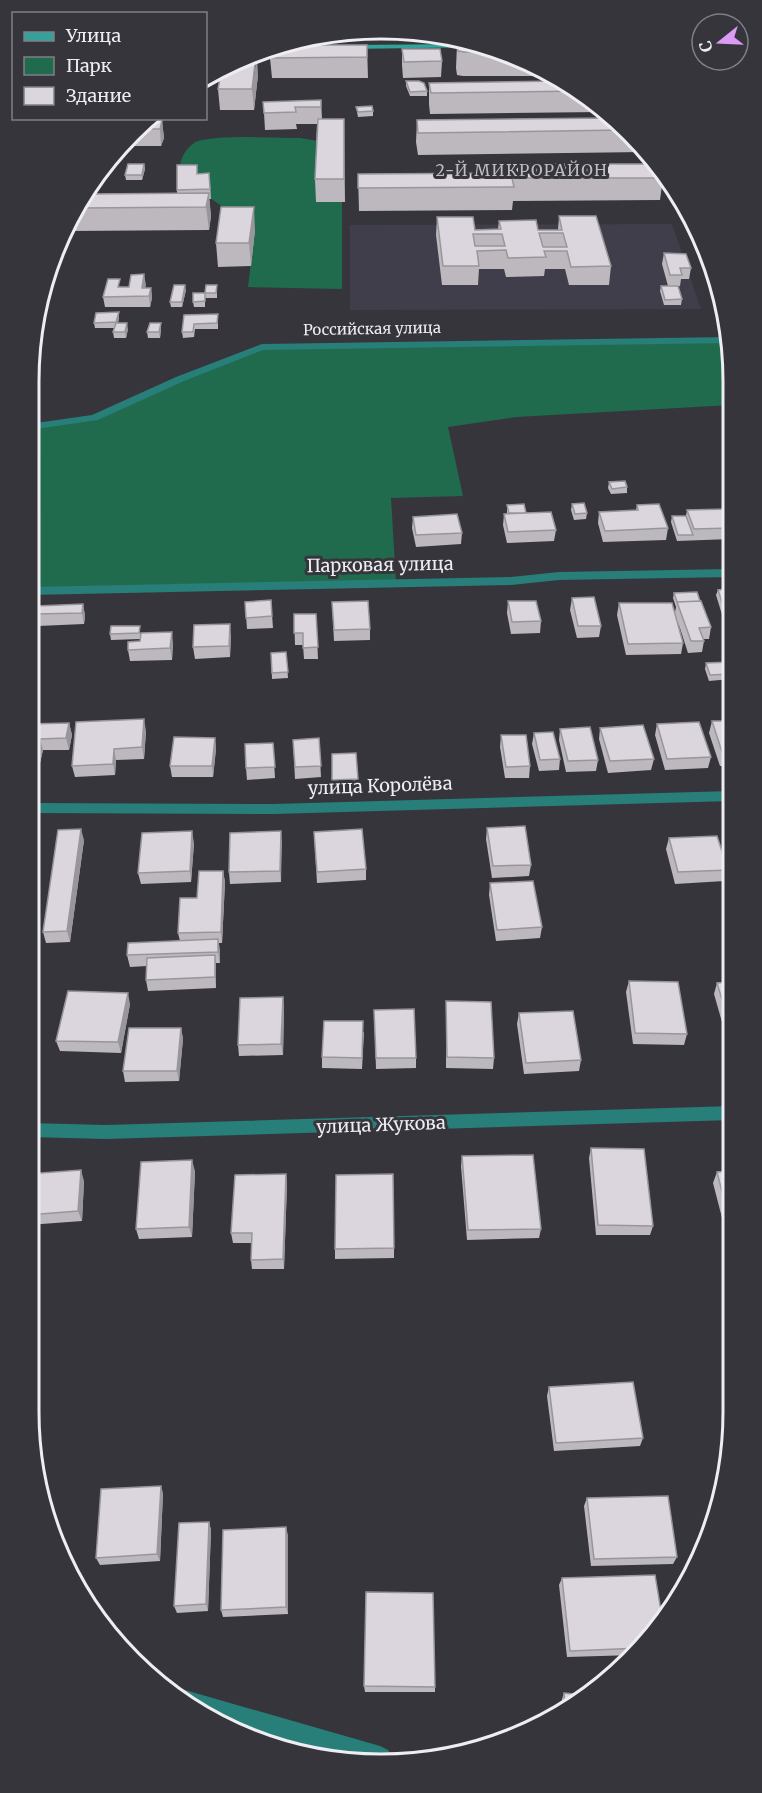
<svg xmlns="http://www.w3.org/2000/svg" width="762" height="1793" viewBox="0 0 762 1793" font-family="Merriweather,serif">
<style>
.built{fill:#403e4a}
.green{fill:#206b4d}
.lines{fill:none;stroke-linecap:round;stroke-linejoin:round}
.street{fill:#287e78;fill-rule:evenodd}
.secondary{fill:#33a29a;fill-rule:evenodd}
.wall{fill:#bcb8be}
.shaded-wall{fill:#99969b}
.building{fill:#dbd6dd;stroke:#99969b;stroke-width:1.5;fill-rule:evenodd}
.labels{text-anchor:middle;stroke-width:6;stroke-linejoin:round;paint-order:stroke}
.far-street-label{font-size:15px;fill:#eeedf2;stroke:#36353c}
.far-neighbourhood-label{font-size:16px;letter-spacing:1.5px;fill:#bebdc5;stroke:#36353c}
.street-label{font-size:18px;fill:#eeedf2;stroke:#36353c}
.rim{fill:none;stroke:#eeedf2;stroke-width:3}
</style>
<rect width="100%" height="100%" fill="#36353c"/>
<path class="built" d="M672 224 701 309 350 310V225Z"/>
<path class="green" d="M300 138 318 141 316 202H342V289L248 287 255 230 178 175C180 163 182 151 194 143 209 134 279 138 300 138Z
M730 340 731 405 516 417 448 427 463 496 391 498 396 583 29 591V427L94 418 262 347Z"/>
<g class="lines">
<path class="street" d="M730 337V343L263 350 184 381 98 420 29 430V424L92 415 176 377 262 344Z
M731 569V577L559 580 511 585 29 595V587L511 577 559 572Z
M732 791V801L274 814 29 813V803L274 804Z
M733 1106V1120L106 1139 29 1137V1123L106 1125Z
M185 1690 380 1746 388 1750 392 1758H340L215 1721 205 1717 177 1694Z"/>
<path class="secondary" d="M470 44 489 47 348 49 345 47 348 45Z"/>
</g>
<path class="wall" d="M457 44 495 47 553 76H463L457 75 456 68Z
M367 45 368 78H272L270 58Z
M402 49 442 61 441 77 403 78 402 65Z
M258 75 254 110H220L218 89Z
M406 81 427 91V96H410L406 86Z
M429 83 577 88 603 112 430 114 429 104Z
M321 100 322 119H344L345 202H316L315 179 317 124H296L297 129 265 130 264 113Z
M356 107 373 111V116L358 117Z
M609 118 645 152 418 155 416 142 417 120Z
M152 121H162L164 138 161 146H119Z
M144 164 145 169 142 180H126L125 175Z
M510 164 663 178 660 200 513 201 512 210 359 211 358 174 509 173Z
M198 174 210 183 211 199H209L211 216 209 230 68 231 90 194 177 193V190Z
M559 216 611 266 609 285H569L565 269H545L544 276 506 277 504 269H479L478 285H442L436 235 437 217 475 230 498 229 499 221 538 230H558Z
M255 230 251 266 218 267 216 243Z
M664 253 691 268 689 279H681L680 286H668L662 264Z
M144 274 145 288H151L152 298 150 307H105L103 297 121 287H129Z
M661 286 682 299 681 305H664L660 291Z
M186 290 182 307H171L170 302Z
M217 290V298H205V307H194L193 302 205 293Z
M184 315 218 320V329H195L194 337 183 338 182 332Z
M119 318 118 323 128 329 126 338H114L113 332 115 328H95L94 323Z
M161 329 160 338H148L147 332Z
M609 482 627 487V493L611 494 608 488Z
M572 504 587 513 586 519 574 520 571 510Z
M507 505 526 513 556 530 554 541 507 543 503 525 504 514H507Z
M637 505 668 528 666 540 603 542 598 523 599 512 636 510Z
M731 509V539L677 541 671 522 672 516H686L687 510Z
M413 517 462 533 461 544 416 547 412 528Z
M731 589V621H724L716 595 718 590Z
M674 593 700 601 711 627 709 639H703L704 641 702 652 688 653 678 622 683 643 681 654 626 655 617 615 619 603 675 612 676 607 673 598Z
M572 598 601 626 599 637 577 638 570 610Z
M271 600 273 628 247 629 245 602Z
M508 601 541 621 540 633 511 634 507 613Z
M332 602 370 629V640L334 641Z
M83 604 85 616 84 624 38 626 35 614Z
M294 614H316L318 659H304L303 645H295Z
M140 626V639L111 640 110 634Z
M231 635 230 657 195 659 193 647Z
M140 641 173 643 172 660 130 661 128 650Z
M286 652 288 678 272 679 271 653Z
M731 662V679L709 681 705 669 706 663Z
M712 721H732V766H720L709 733Z
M69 723 72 735 69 750H43L37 776H28V724Z
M657 724 711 757 708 768 665 770 655 735Z
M600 728 654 759 651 770 608 773 599 739Z
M560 729 598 760 596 771 566 772 559 740Z
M146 731 144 759 116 760 115 775 75 777 72 766Z
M534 733 560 759 559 770 539 771 532 744Z
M501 735 530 766 529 778H505L500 747Z
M215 738 216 749 213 777H172L170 766Z
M319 738 321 777 295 779 293 740Z
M273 743 275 778 247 780 246 768Z
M356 753 358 790 333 791 332 754Z
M487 828 531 865 529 876 492 878 486 839Z
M281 831V882L230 884 229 872Z
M314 832 366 869V880L317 883Z
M669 838 728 870 725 881 675 884 666 849Z
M84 840 70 942 46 943 43 932Z
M194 843 191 882 141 884 138 873Z
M223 871 225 882 222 943H219L220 963H216V988L148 991 146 980 147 966 130 967 127 955 180 941 178 933 197 898Z
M490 883 542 927 540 938 496 941 489 895Z
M629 981 687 1034 684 1045 633 1044 626 992Z
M732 982V1043H728L714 994 717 983Z
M283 997 284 1008 283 1055 239 1056 238 1045Z
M446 1001 494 1058 493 1069 446 1068Z
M130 1004 121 1053 60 1051 56 1041Z
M374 1010 416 1058V1068L376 1069Z
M519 1013 581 1060 579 1071 524 1074 517 1024Z
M181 1028 183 1039 179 1081 125 1082 123 1071Z
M364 1032 362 1069 322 1068V1057Z
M591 1148 653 1226 650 1235H596L589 1158Z
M462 1156 541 1229 539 1238 467 1240 461 1166Z
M195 1171 192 1237 139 1239 136 1229Z
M733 1171V1240L728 1241 713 1183 717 1172Z
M28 1174 84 1181 82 1221 28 1225Z
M286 1174 287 1184 284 1269H252L251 1260 252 1243H233L231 1233Z
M394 1248V1258L335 1259V1249Z
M549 1387 643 1438 640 1446 554 1451 547 1396Z
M163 1493 160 1561 100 1565 96 1558Z
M587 1498 677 1557 673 1564 591 1566 584 1506Z
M209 1522 211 1530 208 1611 177 1613 174 1606Z
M288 1535V1614L223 1617 221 1610Z
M562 1578 646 1644 634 1655 567 1657 559 1585Z
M364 1686 435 1687V1692H365Z
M564 1693 584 1695 562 1713V1699Z"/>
<path class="shaded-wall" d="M257 56 258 75 254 110 252 89Z
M162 121 164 138 161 146 160 129Z
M144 164 145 169 142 180V175Z
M209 193 211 216 209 230 206 207Z
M254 207 255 230 251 266 249 243Z
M144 274 146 285 143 298 142 288Z
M185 285 186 290 182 307V302Z
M151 288 152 298 150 307 149 296Z
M119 312V318L117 328 116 322Z
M127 323 128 329 126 338 125 332Z
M161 323V329L160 338 159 332Z
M83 604 85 616 84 624 82 613Z
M230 624 231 635 230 657 229 646Z
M172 632 173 643 172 660 170 648Z
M144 719 146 731 144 759 142 747Z
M69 723 72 735 69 750 66 738Z
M215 738 216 749 213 777 212 766Z
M40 739 43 750 37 776 34 764Z
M114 749 116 760 115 775 113 764Z
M81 829 84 840 70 942 67 931Z
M192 831 194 843 191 882 190 871Z
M281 831 282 843 281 882 280 871Z
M223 871 225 882 222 943 221 932Z
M218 939 220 950V963L218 952Z
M215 955 216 966V988L215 977Z
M128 993 130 1004 121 1053 118 1042Z
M283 997 284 1008 283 1055 281 1044Z
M28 1016 32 1025 28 1043Z
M181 1028 183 1039 179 1081 177 1071Z
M192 1160 195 1171 192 1237 189 1227Z
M81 1170 84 1181 82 1221 78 1211Z
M286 1174 287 1184 284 1269 283 1259Z
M161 1486 163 1493 160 1561 157 1554Z
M209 1522 211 1530 208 1611 206 1604Z
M286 1527 288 1535V1614L286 1607Z"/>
<path class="building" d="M457 44H466L495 47 504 52H464L458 51Z
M301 45H367V57L270 58 271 53Z
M402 49H440L442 61 404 62Z
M256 56 252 89H218L222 68 225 65Z
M406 81H419L424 83 427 91 410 92Z
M563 81 577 88 580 91 431 93 429 83Z
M321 100V107H295L296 112 264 113 263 102Z
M372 106 373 111 358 112 356 107Z
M609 118 622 130 418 133 417 120Z
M318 119H344V179H315Z
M152 121H162L160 129H141Z
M128 164H144L142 175H125Z
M510 164H658L663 178H512L514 187 358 188V174L511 173Z
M177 165H197V174L209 173 210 189 177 190Z
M209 193 206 207 82 208 90 194Z
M221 207H254L249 243H216Z
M559 216H596L611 266 571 267 567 251H544L546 257 508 258 506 250 477 251 479 266H443L437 217H473L475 230 501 229 499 221 536 220 538 230H562ZM539 233H563L567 247H543ZM473 234H502L505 246H475Z
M664 253 686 254 691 268H680L682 275H670Z
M144 274 142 288H151L149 296 103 297 108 279H120L118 287H129L131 275Z
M174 285H185L182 302H170Z
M206 285H217L216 293H205V301L193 302V293H205Z
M661 286H678L682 299 665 300Z
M119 312 116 322 94 323 96 313Z
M218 314 217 323 194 324 193 332H182L184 315Z
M116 323H127L125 332H113Z
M150 323H161L159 332H147Z
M625 481 627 487 612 489 609 482Z
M584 503 587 513 575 514 572 504Z
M524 504 526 513H509L507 505Z
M659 504 668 528 605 531 599 512 638 510 637 505Z
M728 509 731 517V528L694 529 687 510Z
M551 512 556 530 508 532 504 514Z
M457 514 462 533 416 535 413 517Z
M672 516H686L693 535H678Z
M731 589V615H726L718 590Z
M697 592 700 601 677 602 674 593Z
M594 597 601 626H578L572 598Z
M271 600 272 616 246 618 245 602Z
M368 601 370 629 334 630 332 602Z
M508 601H536L541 621 512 622Z
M701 601 711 627 699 628 704 641H691L677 602Z
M619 603H672L683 643 628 644Z
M83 604 82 613 35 614 37 606Z
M294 614H316L318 647 303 648V633H294Z
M230 624 229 646 193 647 194 625Z
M111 626H140L139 633 110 634Z
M172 632 170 648 128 650V642L140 641 141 633Z
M286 652 288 672 272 673 271 653Z
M731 662V674L710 675 706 663Z
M144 719 142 747 114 749 113 764 72 766 76 722Z
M712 721H732V755H723Z
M699 722 711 757 667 759 657 724Z
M69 723 66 738 40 739 34 764H28V724Z
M643 725 654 759 610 761 600 728Z
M590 727 598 760 568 761 560 729Z
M553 732 560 759 540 760 534 733Z
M501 735H526L530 766 506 767Z
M174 737 215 738 212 766H170Z
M319 738 321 766 295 767 293 740Z
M273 743 275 767 246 768 245 744Z
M356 753 358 779 332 780V754Z
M525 826 531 865 493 866 487 828Z
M81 829 67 931 43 932 58 830Z
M362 829 366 869 317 872 314 832Z
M192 831 190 871 138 873 142 833Z
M281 831 280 871 229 872 230 833Z
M717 836 728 870 678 872 669 838Z
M199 871H223L221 932 178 933 180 898H197Z
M533 881 542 927 497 930 490 883Z
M218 939V952L127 955 128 943Z
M215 955V977L146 980 147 958Z
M629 981 678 982 687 1034 635 1033Z
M732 982V1032L717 983Z
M68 991 128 993 118 1042 56 1041Z
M283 997 281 1044 238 1045 240 998Z
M446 1001 491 1002 494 1058 447 1057Z
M414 1009 416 1058H376L374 1010Z
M573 1011 581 1060 526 1063 519 1013Z
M324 1021H363L362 1058 322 1057Z
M129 1028H181L177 1071H123Z
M591 1148 644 1149 653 1226 598 1225Z
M533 1155 541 1229 468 1230 462 1156Z
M192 1160 189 1227 136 1229 141 1162Z
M81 1170 78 1211 28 1215V1174Z
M733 1171V1231H732L717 1172Z
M286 1174 283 1259 251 1260 252 1233H231L235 1175Z
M393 1174 394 1248 335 1249 336 1175Z
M633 1382 643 1438 556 1443 549 1387Z
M161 1486 157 1554 96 1558 101 1489Z
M668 1496 677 1557 594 1559 587 1498Z
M209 1522 206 1604 174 1606 179 1523Z
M286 1527V1607L221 1610 223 1530Z
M655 1575 662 1617 646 1644 641 1648 570 1651 562 1578Z
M366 1592 433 1593 435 1687 364 1686Z
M564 1693 584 1695 565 1711Z"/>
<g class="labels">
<g class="far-street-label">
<text transform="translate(372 329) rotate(-1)" y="5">Российская улица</text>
</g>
<g class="far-neighbourhood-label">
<text x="522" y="176">2-Й МИКРОРАЙОН</text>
</g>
<g class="street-label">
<text transform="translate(380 565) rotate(-1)" y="6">Парковая улица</text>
<text transform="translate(380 786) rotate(-2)" y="6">улица Королёва</text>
<text transform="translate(381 1125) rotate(-2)" y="6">улица Жукова</text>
</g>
</g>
<path d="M0 0H762V1793H0ZM381 39H381A342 342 0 0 1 723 381V1412A342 342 0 0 1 381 1754H381A342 342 0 0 1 39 1412V381A342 342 0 0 1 381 39Z" fill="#36353c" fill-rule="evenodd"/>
<path class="rim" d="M381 39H381A342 342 0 0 1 723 381V1412A342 342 0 0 1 381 1754H381A342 342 0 0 1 39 1412V381A342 342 0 0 1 381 39Z"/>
<rect x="12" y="12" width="195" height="108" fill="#36353c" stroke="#807f85" stroke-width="1.5"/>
<rect x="24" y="32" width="30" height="9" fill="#33a29a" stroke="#807f85" stroke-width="1.5"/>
<text x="66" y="42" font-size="18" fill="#eeedf2">Улица</text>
<rect x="24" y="57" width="30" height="18" fill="#206b4d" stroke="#807f85" stroke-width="1.5"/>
<text x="66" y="72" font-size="18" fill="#eeedf2">Парк</text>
<rect x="24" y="87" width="30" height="18" fill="#dbd6dd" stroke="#807f85" stroke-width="1.5"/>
<text x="66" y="102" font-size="18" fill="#eeedf2">Здание</text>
<g transform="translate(720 42) rotate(252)"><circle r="28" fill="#36353c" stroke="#807f85" stroke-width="1.5"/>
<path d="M0-4.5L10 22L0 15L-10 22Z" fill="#da9af6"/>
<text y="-9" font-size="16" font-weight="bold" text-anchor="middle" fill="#eeedf2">С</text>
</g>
</svg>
